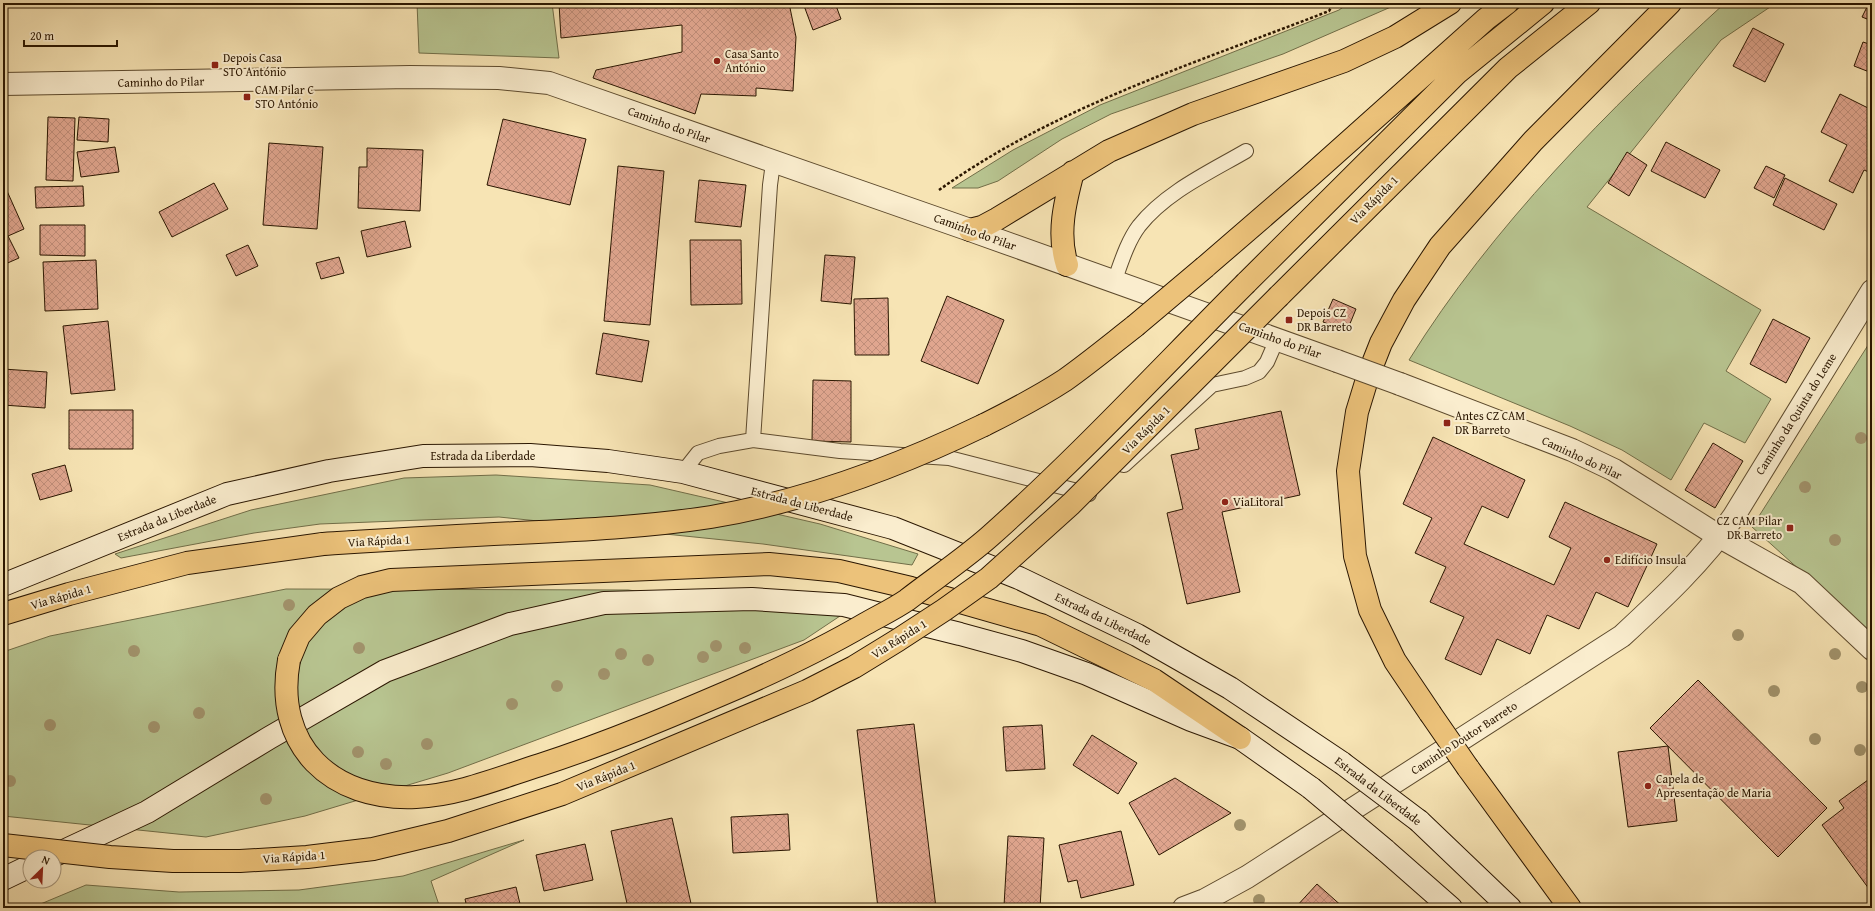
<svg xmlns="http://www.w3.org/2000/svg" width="1875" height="911" viewBox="0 0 1875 911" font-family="'Gentium Book Plus',serif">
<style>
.green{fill:#b8c591;stroke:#716e48}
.building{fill:url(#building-cross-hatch);stroke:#2a1600}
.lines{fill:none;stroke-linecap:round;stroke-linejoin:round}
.service-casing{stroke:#5d4a2d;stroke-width:16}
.tertiary-casing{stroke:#5d4a2d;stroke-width:24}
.secondary-casing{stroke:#2a1600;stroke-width:24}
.trunk-casing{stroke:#2a1600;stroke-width:24}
.path{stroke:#2a1600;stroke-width:2.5;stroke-dasharray:3 2;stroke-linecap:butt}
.service{stroke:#faedce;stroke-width:14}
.tertiary{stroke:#faedce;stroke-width:22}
.secondary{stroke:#faedce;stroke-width:22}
.trunk{stroke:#ecc27a;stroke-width:22}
.tertiary-bridge-casing{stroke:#5d4a2d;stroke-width:24;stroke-linecap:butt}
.secondary-bridge-casing{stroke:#2a1600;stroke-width:24;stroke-linecap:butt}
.trunk-bridge-casing{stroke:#2a1600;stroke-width:24;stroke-linecap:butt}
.tertiary-bridge{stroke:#faedce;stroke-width:22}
.secondary-bridge{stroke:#faedce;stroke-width:22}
.trunk-bridge{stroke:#ecc27a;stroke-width:22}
.tree{fill:#a2946d}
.poi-dot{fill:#8f2418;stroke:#faedce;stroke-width:1.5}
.labels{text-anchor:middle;stroke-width:4;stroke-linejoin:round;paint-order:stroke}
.poi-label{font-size:12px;fill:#2a1600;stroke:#faedce;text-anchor:start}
.street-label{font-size:12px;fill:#2a1600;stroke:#faedce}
</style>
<defs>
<pattern id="building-cross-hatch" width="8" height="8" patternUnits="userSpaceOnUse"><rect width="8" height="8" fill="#e0a68f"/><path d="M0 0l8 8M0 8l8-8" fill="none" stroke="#c08e7a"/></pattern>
</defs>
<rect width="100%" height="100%" fill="#f7e4b4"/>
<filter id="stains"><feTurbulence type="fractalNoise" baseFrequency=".005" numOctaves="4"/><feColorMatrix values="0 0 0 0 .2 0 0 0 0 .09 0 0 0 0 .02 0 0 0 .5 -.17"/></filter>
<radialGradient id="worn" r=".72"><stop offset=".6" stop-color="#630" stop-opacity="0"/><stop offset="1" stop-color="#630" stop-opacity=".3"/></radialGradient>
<path class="green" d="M417 3H552L559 58 419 53Z
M1349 3H1400L1283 54 1111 114 1062 139 998 181 978 188H952L1013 150 1100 105 1339 10Z
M1725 3H1776L1721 40 1587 207 1761 310 1726 371 1771 399 1745 443 1704 423 1671 480 1622 450 1570 426 1409 360C1492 226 1609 109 1725 3Z
M1872 339V635L1752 527Z
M496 475 650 485 820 524 918 554 912 565 763 544 499 517 320 524 254 533 121 558 115 554 251 510 404 478Z
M286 589 628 590 840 616 804 640 448 773 305 816 206 837 3 816V652L50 636Z
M524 840 431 881 440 908H358L357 905 345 908H31L86 885 179 892 299 890 403 876Z"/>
<path class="building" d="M559 3H789L796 37 793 91 756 88V96L701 94 695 114 593 78 596 70 682 52V25L561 38Z
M803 3H835L841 19 813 30Z
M1869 3H1872V21L1862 17Z
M1753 28 1784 44 1765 82 1733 66Z
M1863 42 1872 45V73L1854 66Z
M1840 94 1872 110V170L1871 173 1864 170 1853 193 1829 181 1847 145 1821 132Z
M48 117 75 118 73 181 46 180Z
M79 117 109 119 108 142 77 140Z
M503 119 586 139 570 205 487 185Z
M1666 142 1720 170 1705 198 1651 171Z
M269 143 323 147 317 229 263 225Z
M115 147 119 172 81 177 77 152Z
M367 148 423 150 420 211 358 208 359 167H367Z
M1627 152 1647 165 1629 196 1608 183Z
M618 166 664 171 650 325 604 321Z
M1766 166 1785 175 1774 198 1754 188Z
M1785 178 1837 204 1824 230 1773 205Z
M699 180 746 185 741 227 695 222Z
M3 182 24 229 8 236 19 258 3 265Z
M214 183 228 209 172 237 159 212Z
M83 186 84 206 36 208 35 187Z
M405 221 411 247 367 257 361 231Z
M40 225H85V256L40 255Z
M690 240H741L742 304 691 305Z
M248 245 258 266 236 276 226 255Z
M825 255 855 257 851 304 821 301Z
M339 257 344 273 321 279 316 263Z
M96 260 98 309 45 311 43 262Z
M947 296 1004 320 978 384 921 361Z
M888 298 889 355H855L854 299Z
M1333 299 1356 309 1347 331 1323 322Z
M1773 319 1810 338 1786 383 1750 364Z
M108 321 115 390 71 394 63 326Z
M603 333 649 341 642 382 596 374Z
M3 369 47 372 45 408 3 405Z
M813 380 851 381V442L812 441Z
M69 410H133V449H69Z
M1281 411 1300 495 1222 512 1240 592 1187 604 1167 513 1183 509 1171 455 1199 449 1195 429Z
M1433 437 1525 480 1508 518 1482 506 1464 544 1554 585 1571 548 1549 537 1565 502 1657 544 1628 607 1596 592 1579 629 1547 615 1530 654 1497 639 1481 675 1445 659 1464 617 1430 602 1446 567 1415 553 1432 518 1403 504Z
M1713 443 1743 461 1715 508 1685 490Z
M65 465 72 491 40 500 32 474Z
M1698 680 1827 808 1778 857 1650 728Z
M914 724 936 908H878L857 730Z
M1042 725 1045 769 1006 771 1003 727Z
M1092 735 1137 763 1118 794 1073 765Z
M1668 746 1677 821 1628 827 1618 752Z
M1872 777V893L1822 825 1844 808 1839 801Z
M1175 778 1231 813 1159 855 1129 803Z
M788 814 790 850 733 853 731 817Z
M672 818 692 908H628L611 831Z
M1121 831 1134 885 1081 898 1077 880 1068 882 1059 845Z
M1008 836 1044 838 1040 908 1004 906Z
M585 844 593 880 544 891 536 855Z
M1317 884 1344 908H1295Z
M516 887 521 908H467L465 899Z"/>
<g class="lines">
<defs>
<path id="service" d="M1114 282C1121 263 1127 242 1139 226 1166 192 1210 172 1246 151
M753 440 770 185 773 163
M1124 465 1212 385 1245 378 1259 372 1267 362 1277 339
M683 472 698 453 719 446 753 440 840 451 949 458 1089 494"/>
<path id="tertiary" d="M3 84 410 77 499 78 549 83 970 230 1337 361
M1400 384 1572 450 1614 470 1720 537 1802 583 1872 649
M1184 908 1205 900 1247 877 1622 636C1662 599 1703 561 1734 516L1872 291"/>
<path id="secondary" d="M3 585 227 494 329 471 423 456 530 455 608 461 683 472 893 528 1019 578 1137 635 1230 688 1342 763
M1419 821 1510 908
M1385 850 1451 908
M53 856 147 812 269 738 385 671 510 624 604 603 752 599 844 605 960 634 1022 651 1087 674 1191 720 1240 738 1311 788
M3 879 30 866"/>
<path id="trunk" d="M970 230 982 227 997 219 1109 151 1193 114 1344 61 1395 37 1450 3
M1067 265C1057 234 1065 202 1073 172
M1205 267 1308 178 1486 19 1507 3
M1246 283 1457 73 1543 3
M1279 296 1508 68 1589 3
M984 425C1012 411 1039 397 1065 380 1089 363 1112 344 1135 326
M3 614 69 594 187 563 323 544
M289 660 299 636 317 615 339 598 362 587 391 580 769 564 839 571 911 588 1041 625 1154 680 1240 738
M1430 713 1395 661 1370 610 1355 556 1348 471 1357 412 1368 376 1381 343 1404 300 1440 246 1533 141 1670 3
M1468 768 1570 908"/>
</defs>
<use href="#service" class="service-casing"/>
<use href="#tertiary" class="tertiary-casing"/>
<use href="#secondary" class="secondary-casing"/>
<use href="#trunk" class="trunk-casing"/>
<path class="path" d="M939 190C1057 106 1196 63 1329 11L1334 3"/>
<use href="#service" class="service"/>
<use href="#tertiary" class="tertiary"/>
<use href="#secondary" class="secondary"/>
<use href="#trunk" class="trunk"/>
<defs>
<path id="tertiary-bridge" d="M1337 361 1400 384"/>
<path id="secondary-bridge" d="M1342 763 1419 821
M1311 788 1385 850"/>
<path id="trunk-bridge" d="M1135 326 1205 267
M323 544C388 540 452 536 517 533 582 530 647 527 711 517 806 501 897 467 984 425
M289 660C273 746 332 801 416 797 459 795 499 778 540 765 608 743 674 715 739 687 782 668 824 648 865 624 879 616 894 609 907 600 934 579 964 559 989 537 1079 457 1161 368 1246 283
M1430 713 1468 768
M3 845 110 857 173 861H240L307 857 373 849 448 831 562 794 807 691 854 667 898 640 944 610 989 578 1071 504 1279 296"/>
</defs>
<use href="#tertiary-bridge" class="tertiary-bridge-casing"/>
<use href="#secondary-bridge" class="secondary-bridge-casing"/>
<use href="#trunk-bridge" class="trunk-bridge-casing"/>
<use href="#tertiary-bridge" class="tertiary-bridge"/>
<use href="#secondary-bridge" class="secondary-bridge"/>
<use href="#trunk-bridge" class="trunk-bridge"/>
</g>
<g class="tree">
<circle cx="1861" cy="438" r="6"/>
<circle cx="1805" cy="487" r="6"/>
<circle cx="1835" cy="540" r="6"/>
<circle cx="289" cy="605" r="6"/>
<circle cx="1738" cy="635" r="6"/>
<circle cx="716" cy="646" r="6"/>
<circle cx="359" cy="648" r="6"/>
<circle cx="745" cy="648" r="6"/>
<circle cx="134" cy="651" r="6"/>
<circle cx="621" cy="654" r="6"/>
<circle cx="1835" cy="654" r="6"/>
<circle cx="703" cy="657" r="6"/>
<circle cx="648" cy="660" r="6"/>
<circle cx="604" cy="674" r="6"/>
<circle cx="557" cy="686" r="6"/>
<circle cx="1862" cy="687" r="6"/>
<circle cx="1774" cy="691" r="6"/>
<circle cx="512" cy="704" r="6"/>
<circle cx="199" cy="713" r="6"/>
<circle cx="50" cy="725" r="6"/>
<circle cx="154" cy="727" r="6"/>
<circle cx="1815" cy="739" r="6"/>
<circle cx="427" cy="744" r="6"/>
<circle cx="1860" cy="750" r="6"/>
<circle cx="358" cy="752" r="6"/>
<circle cx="386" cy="764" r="6"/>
<circle cx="10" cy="781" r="6"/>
<circle cx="266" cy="799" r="6"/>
<circle cx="1240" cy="825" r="6"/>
<circle cx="1259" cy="900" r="6"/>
</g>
<g class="poi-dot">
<circle cx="717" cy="61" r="4"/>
<rect x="211" y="61" width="8" height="8" rx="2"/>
<rect x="243" y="93" width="8" height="8" rx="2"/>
<rect x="1285" y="316" width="8" height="8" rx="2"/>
<rect x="1443" y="419" width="8" height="8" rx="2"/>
<circle cx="1225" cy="502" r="4"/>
<rect x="1786" y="524" width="8" height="8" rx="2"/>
<circle cx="1607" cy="560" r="4"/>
<circle cx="1648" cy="786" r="4"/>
</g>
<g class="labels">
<g class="poi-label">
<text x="725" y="58">Casa Santo<tspan x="725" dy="14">António</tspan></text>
<text x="223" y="62">Depois Casa<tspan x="223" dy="14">STO António</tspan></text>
<text x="255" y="94">CAM Pilar C<tspan x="255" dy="14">STO António</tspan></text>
<text x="1297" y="317">Depois CZ<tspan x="1297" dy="14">DR Barreto</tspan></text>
<text x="1455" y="420">Antes CZ CAM<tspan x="1455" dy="14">DR Barreto</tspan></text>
<text x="1233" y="506">ViaLitoral</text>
<text x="1782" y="525" text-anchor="end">CZ CAM Pilar<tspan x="1782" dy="14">DR Barreto</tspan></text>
<text x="1615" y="564">Edifício Insula</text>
<text x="1656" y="783">Capela de<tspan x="1656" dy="14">Apresentação de Maria</tspan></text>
</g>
<g class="street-label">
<text transform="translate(161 82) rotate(-1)" y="4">Caminho do Pilar</text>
<text transform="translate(669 125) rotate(20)" y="4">Caminho do Pilar</text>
<text transform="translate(1374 200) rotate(-45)" y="4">Via Rápida 1</text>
<text transform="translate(975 232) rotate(20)" y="4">Caminho do Pilar</text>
<text transform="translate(1280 340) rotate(20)" y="4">Caminho do Pilar</text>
<text transform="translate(1796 414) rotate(-58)" y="4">Caminho da Quinta do Leme</text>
<text transform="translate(1146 430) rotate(-45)" y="4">Via Rápida 1</text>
<text x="483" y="460">Estrada da Liberdade</text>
<text transform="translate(1582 458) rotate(25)" y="4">Caminho do Pilar</text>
<text transform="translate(802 504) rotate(15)" y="4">Estrada da Liberdade</text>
<text transform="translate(167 518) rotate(-22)" y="4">Estrada da Liberdade</text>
<text transform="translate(379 541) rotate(-3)" y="4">Via Rápida 1</text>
<text transform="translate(61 597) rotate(-16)" y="4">Via Rápida 1</text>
<text transform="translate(1103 619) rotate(26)" y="4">Estrada da Liberdade</text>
<text transform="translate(899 639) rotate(-32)" y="4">Via Rápida 1</text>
<text transform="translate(1464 738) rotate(-33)" y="4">Caminho Doutor Barreto</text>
<text transform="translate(606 776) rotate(-22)" y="4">Via Rápida 1</text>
<text transform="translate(1378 791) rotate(37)" y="4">Estrada da Liberdade</text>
<text transform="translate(294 857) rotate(-4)" y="4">Via Rápida 1</text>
</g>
</g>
<rect width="1875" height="911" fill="none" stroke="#f7e4b4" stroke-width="16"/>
<rect x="4" y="4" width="1867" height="903" fill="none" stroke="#2a1600" stroke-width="2"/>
<rect x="8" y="8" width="1859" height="895" fill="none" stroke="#2a1600"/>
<g transform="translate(42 869) rotate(24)"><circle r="19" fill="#faedce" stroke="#a7977c"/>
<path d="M0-3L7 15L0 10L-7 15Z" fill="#8f2418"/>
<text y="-6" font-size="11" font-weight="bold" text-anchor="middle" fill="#2a1600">N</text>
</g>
<path d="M24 40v6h93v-6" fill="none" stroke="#2a1600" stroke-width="2"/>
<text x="30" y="40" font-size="12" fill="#2a1600" stroke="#faedce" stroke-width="3" paint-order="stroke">20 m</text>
<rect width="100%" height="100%" filter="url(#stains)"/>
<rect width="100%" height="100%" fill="url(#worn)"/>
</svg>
